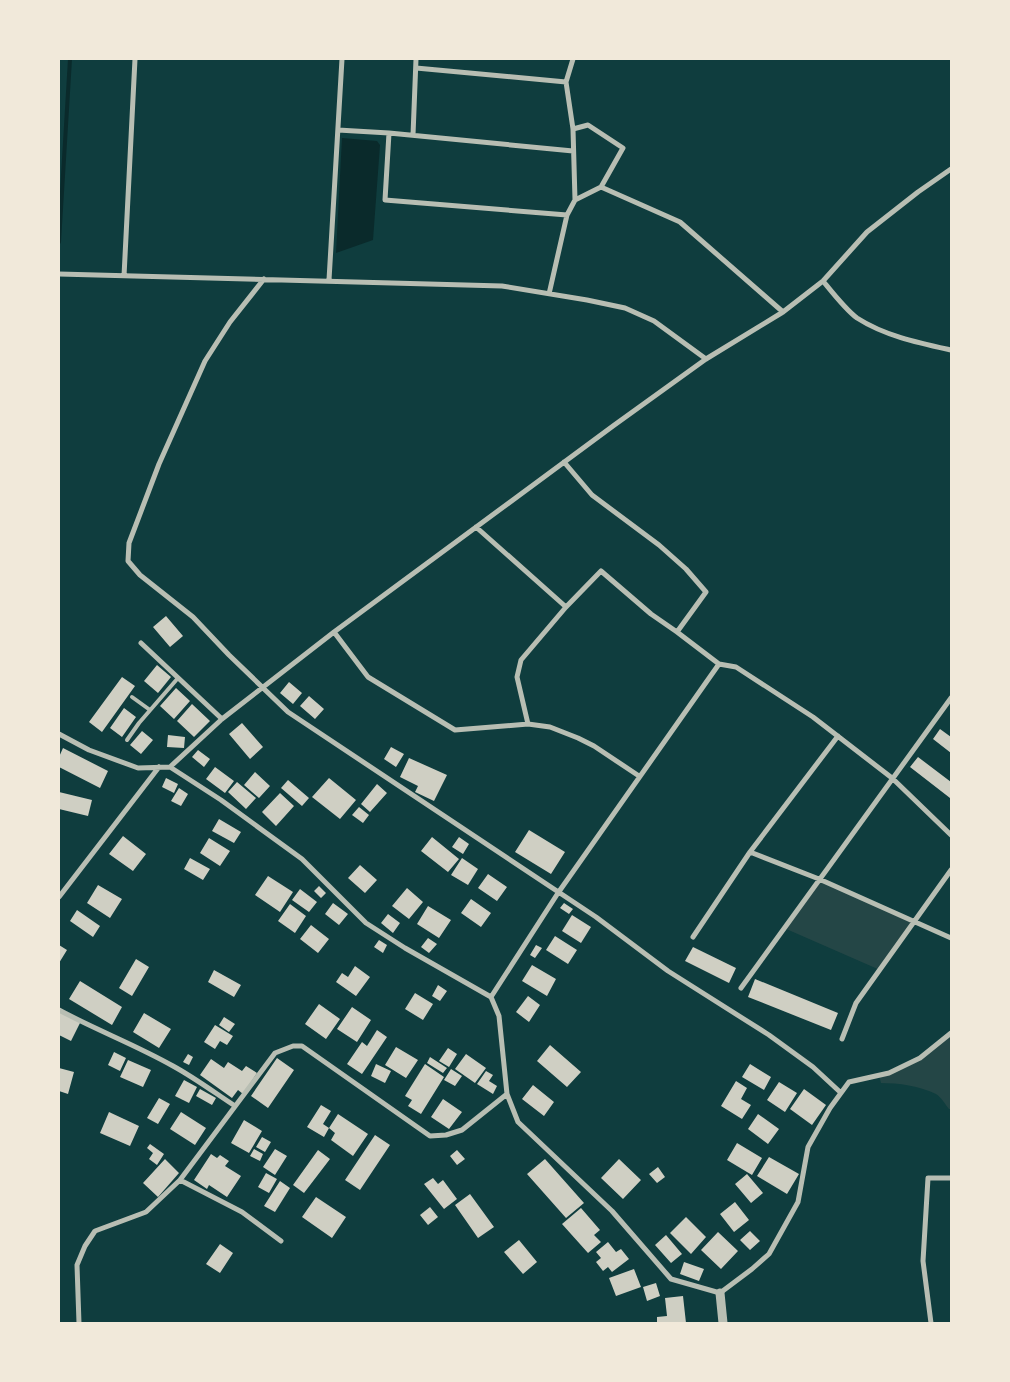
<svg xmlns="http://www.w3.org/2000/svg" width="1010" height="1382" viewBox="0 0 1010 1382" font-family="'DejaVu Sans',sans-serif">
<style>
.green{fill:#244646}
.water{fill:#0a2a2b}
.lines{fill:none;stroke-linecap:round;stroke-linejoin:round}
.stream{stroke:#0a2a2b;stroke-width:4}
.building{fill:#cfcfc3}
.service{stroke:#b8beb3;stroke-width:4}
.minor{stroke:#b8beb3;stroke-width:5}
.tertiary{stroke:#b8beb3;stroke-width:9}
</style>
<rect width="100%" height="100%" fill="#0f3d3e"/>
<path class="green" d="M819 879 915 921 880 970 784 928Z
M951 1033V1109H949C945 1104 941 1097 936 1094 920 1086 898 1083 881 1083L879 1075 920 1058Z"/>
<path class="water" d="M342 138 377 141 380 145 373 240 336 253Z"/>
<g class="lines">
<path class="stream" d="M59 242 70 59"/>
</g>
<path class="building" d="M166 616 183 636 170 647 153 627Z
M157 665 171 677 158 693 144 681Z
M122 677 135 686 102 732 89 722Z
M289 682 302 693 293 704 280 693Z
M176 688 190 701 174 719 160 706Z
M309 696 324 709 315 719 300 706Z
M192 704 210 721 194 737 177 721Z
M124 708 136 717 122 737 110 728Z
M242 723 263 747 250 759 229 734Z
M940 729 951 737V753L933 739Z
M142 731 153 740 141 754 130 745Z
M168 735 185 737 184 748 167 747Z
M391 747 404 754 396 767 384 759Z
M63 748 108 771 100 788 59 767V757Z
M198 750 210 759 204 767 192 757Z
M918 757 951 782V796L950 798 910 767Z
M409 758 447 775 434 801 415 792 418 786 400 777Z
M215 767 234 781 225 793 206 779Z
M255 772 270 786 259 798 244 785Z
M166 778 178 784 174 793 162 787Z
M329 778 356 800 340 819 312 797Z
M288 780 309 798 302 806 281 788Z
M237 782 256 798 246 809 228 792Z
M377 784 387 793 370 812 361 804Z
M179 788 188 794 181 806 171 801Z
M59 792 92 800 88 816 59 809Z
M280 793 294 806 276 826 262 812Z
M359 807 369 815 363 823 352 815Z
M219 819 241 832 234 843 212 831Z
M529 830 565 852 551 874 515 852Z
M123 836 146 854 133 871 109 854Z
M432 837 459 859 448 872 421 851Z
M459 837 469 844 463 854 452 847Z
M209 838 230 851 220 866 200 853Z
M190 858 210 869 203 880 184 869Z
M462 858 478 869 468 885 451 875Z
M360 865 377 880 365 893 348 878Z
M488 874 507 887 497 901 478 888Z
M268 876 293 892 280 912 255 895Z
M98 885 122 899 110 918 87 903Z
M319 886 326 893 321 898 314 891Z
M407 888 423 902 409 919 392 906Z
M300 889 317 902 309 912 292 900Z
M471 899 491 913 481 927 461 913Z
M333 903 348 914 339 925 325 914Z
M564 903 573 909 569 914 560 908Z
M290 904 306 916 295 933 278 921Z
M428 906 451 920 439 938 417 924Z
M77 910 100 926 93 937 70 921Z
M388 914 400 923 393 933 381 923Z
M572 915 591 927 581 943 562 931Z
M311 925 329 939 318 953 300 939Z
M555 936 577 950 568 964 546 950Z
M428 938 437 944 429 953 421 947Z
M379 940 387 945 383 953 374 947Z
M59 945 67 950 59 963Z
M536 945 542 948 535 958 530 955Z
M693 947 736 968 729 983 685 961Z
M136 959 149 967 132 996 119 988Z
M532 965 556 979 547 996 522 981Z
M355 966 370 977 356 996 336 982 342 973 348 977Z
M214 970 241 985 234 997 208 982Z
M755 979 838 1013 831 1030 748 997Z
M80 981 122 1007 112 1025 69 999Z
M438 985 447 991 440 1001 432 996Z
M415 993 433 1004 423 1020 405 1009Z
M528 996 540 1005 529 1022 516 1012Z
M319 1004 340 1019 326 1039 305 1024Z
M352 1007 371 1020 357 1042 337 1029Z
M59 1009 81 1021 71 1041 59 1035Z
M144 1013 171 1029 159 1048 133 1032Z
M224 1017 235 1024 229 1032 219 1025Z
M215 1025 233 1036 227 1045 220 1041 215 1049 204 1042Z
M377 1030 387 1037 362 1074 347 1064 362 1042 367 1046Z
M550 1045 581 1072 567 1087 537 1061Z
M396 1047 418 1060 406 1078 385 1065Z
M448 1048 457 1054 449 1067 439 1061Z
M114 1052 126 1058 120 1071 108 1065Z
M188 1054 193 1057 189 1065 183 1062Z
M466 1054 486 1068 475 1083 455 1069Z
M430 1057 447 1068 443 1073 427 1063Z
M277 1058 294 1070 268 1108 251 1096Z
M211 1059 224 1068 228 1062 242 1071 246 1066 257 1073 243 1094 238 1090 232 1098 200 1075Z
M128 1060 151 1070 143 1087 120 1077Z
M376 1064 391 1071 385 1083 371 1076Z
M425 1064 444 1077 421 1114 408 1106 412 1100 405 1096Z
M750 1064 771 1077 764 1090 742 1077Z
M59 1068 74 1072 68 1094 59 1091Z
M451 1069 462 1076 455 1086 444 1080Z
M486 1071 493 1075 489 1081 497 1086 493 1094 477 1084Z
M184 1080 197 1087 189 1103 175 1096Z
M736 1081 747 1088 741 1099 751 1105 742 1119 721 1106Z
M779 1082 797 1093 785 1112 767 1100Z
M533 1085 554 1102 544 1116 522 1099Z
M200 1089 216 1098 212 1105 196 1096Z
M804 1089 826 1105 812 1125 790 1109Z
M159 1098 170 1104 158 1124 147 1118Z
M443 1099 462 1112 449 1129 431 1117Z
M321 1105 331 1111 323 1124 329 1128 324 1137 307 1127Z
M109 1112 139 1126 130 1146 100 1133Z
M181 1112 206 1128 195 1145 170 1129Z
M338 1114 368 1134 353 1156 331 1140 335 1133 329 1128Z
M758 1114 779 1129 768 1144 748 1129Z
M244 1120 262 1131 249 1153 231 1143Z
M375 1135 390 1145 360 1190 345 1180Z
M262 1137 271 1142 265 1152 256 1147Z
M737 1143 762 1158 752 1175 727 1160Z
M150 1144 164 1154 157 1165 149 1159 153 1153 147 1148Z
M254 1149 263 1154 260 1161 250 1156Z
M275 1149 287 1156 275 1175 263 1167Z
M318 1150 330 1159 304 1193 293 1185Z
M457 1150 465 1159 457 1165 450 1156Z
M211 1154 217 1158 220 1155 229 1161 225 1166 241 1176 227 1197 209 1185 207 1189 194 1180Z
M769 1157 799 1174 787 1194 757 1176Z
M165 1159 179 1173 158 1197 143 1183Z
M545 1159 584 1203 566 1218 527 1174Z
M619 1159 641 1180 623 1199 601 1178Z
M658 1167 665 1177 657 1183 649 1174Z
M266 1173 277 1179 269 1193 258 1187Z
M747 1174 763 1193 751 1203 735 1184Z
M433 1178 438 1184 443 1180 457 1199 444 1209 424 1184Z
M280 1181 290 1188 275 1212 264 1206Z
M470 1194 494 1227 478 1238 455 1205Z
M316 1197 346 1217 332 1238 302 1217Z
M735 1202 749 1220 734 1232 720 1214Z
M430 1207 438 1217 428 1225 420 1215Z
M581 1208 600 1230 594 1235 601 1242 588 1253 562 1224Z
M686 1217 706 1237 691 1254 670 1233Z
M750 1231 760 1241 750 1250 740 1240Z
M718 1232 738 1251 721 1269 701 1250Z
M666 1235 682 1254 671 1263 655 1245Z
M519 1240 537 1262 523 1274 504 1252Z
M608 1242 616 1252 621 1249 629 1259 612 1272 608 1267 603 1271 596 1262 601 1258 596 1252Z
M220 1244 233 1253 220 1273 206 1264Z
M684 1262 704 1269 699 1281 680 1274Z
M634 1269 641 1287 616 1296 609 1278Z
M656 1283 660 1296 647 1301 643 1287Z
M683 1296 686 1323H657V1317L667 1316 665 1298Z"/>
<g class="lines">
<path class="service" d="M132 697 150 710
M127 740 139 723 178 678"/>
<path class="minor" d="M416 68 566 82
M573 129 588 125 623 148 601 187 575 200
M338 130 389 133
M413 135 416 59
M601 187 680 222 783 312
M567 215 385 200 389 133 573 151
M59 274 502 286 587 300 625 308 654 321 706 359
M124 276 135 59
M264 279 230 322 205 361 159 464 129 543 128 561 140 575 193 617 229 655 288 712 596 917 668 971 769 1035 813 1067 840 1092
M329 280 342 59
M823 281C832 292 846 310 857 318 885 336 919 343 951 350
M549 294 567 215 575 200 573 129 566 82 573 59
M564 462 592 495 659 545 686 569 706 592 677 632 719 664 736 667 813 717 892 778 951 835
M476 527 566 607
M334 632 368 677 455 730 528 724 550 727 578 738 594 746 639 776
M141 643 222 719
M528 724 517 677 521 660 566 607 601 571 651 614 677 632
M59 734 89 750 138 768 170 767 221 800 302 859 366 923 405 948 491 997 499 1016 507 1094 518 1122 612 1211 671 1279 720 1293 752 1269 769 1254 798 1202 808 1147 830 1108 849 1082 889 1073 920 1058 951 1033
M170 767 222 719 334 632 613 426 706 359 783 312 823 281 867 232 918 192 951 169
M750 852 838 736
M59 897 159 767
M693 937 750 852 819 879 951 938
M741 988 951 698
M491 997 558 893 719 664
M59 1010C96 1030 136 1045 173 1066 195 1078 215 1093 235 1106
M842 1039 856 1003 951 870
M180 1180 242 1212 281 1241
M79 1323 77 1265 85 1246 95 1231 146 1212 180 1180 275 1053 293 1046H302L430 1136 446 1135 462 1130 507 1094
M931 1323 923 1261 928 1178H951"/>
<path class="tertiary" d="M720 1293 723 1323"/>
</g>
<rect width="1010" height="1382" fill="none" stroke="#f1e9da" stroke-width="120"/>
</svg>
